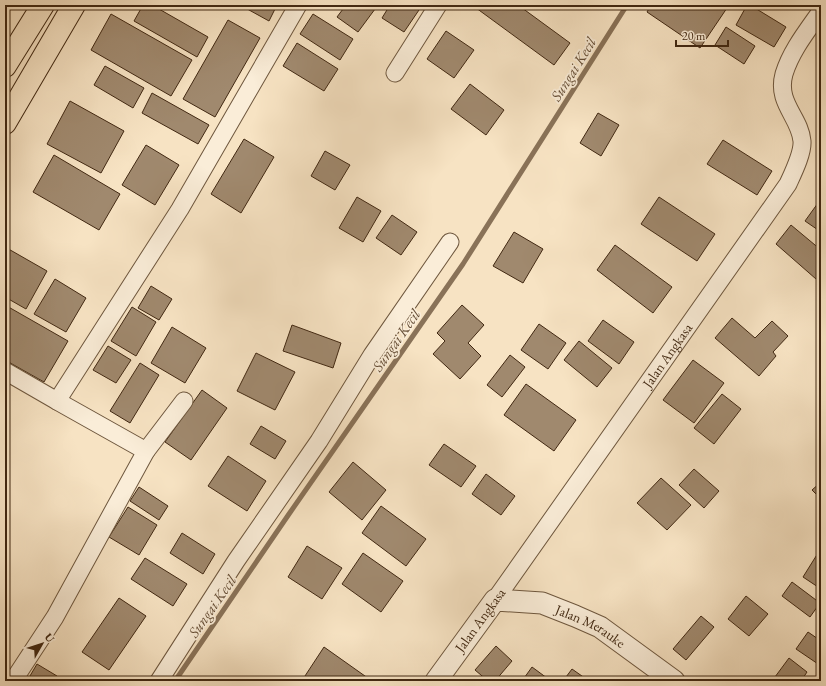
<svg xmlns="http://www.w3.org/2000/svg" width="826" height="686" font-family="'EB Garamond',serif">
	<rect width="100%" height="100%" fill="#f7e3c3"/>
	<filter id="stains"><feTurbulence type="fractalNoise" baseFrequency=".005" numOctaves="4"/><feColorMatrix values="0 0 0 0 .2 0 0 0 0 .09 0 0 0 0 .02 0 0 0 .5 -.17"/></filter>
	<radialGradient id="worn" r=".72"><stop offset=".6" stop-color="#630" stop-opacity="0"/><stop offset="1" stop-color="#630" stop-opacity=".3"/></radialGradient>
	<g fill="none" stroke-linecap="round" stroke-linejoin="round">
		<!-- stream -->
		<polyline stroke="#897258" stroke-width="5" points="175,681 289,514 463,264 627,5"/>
	</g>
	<!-- building -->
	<g fill="#a0896e" stroke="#412812">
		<polygon points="143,5 152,5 208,37 197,57 134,21"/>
		<polygon points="240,5 277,5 269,21"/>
		<polygon points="346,5 378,5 358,32 337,17"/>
		<polygon points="390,5 411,5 419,10 404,32 382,18"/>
		<polygon points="472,5 518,5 570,43 554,65"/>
		<polygon points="651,5 729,5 700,48 647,12"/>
		<polygon points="747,5 750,5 786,27 774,47 736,25"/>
		<polygon points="111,14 192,60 171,96 91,50"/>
		<polygon points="313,14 353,39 340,60 300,34"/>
		<polygon points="228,20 260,38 215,117 183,99"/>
		<polygon points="726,27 755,46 744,64 715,45"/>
		<polygon points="446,31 474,50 454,78 427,59"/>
		<polygon points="297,43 338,69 324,91 283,66"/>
		<polygon points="105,66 144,88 133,108 94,85"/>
		<polygon points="470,84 504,110 486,135 451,109"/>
		<polygon points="152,93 209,125 198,144 142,113"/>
		<polygon points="70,101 124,131 101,173 47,144"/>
		<polygon points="598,113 619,125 601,156 580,143"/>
		<polygon points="244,139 274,157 241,213 211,194"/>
		<polygon points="723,140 772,171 757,195 707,164"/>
		<polygon points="146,145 179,165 155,205 122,185"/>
		<polygon points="325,151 350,165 335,190 311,176"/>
		<polygon points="54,155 120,194 99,230 33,192"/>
		<polygon points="357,197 381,211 363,242 339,228"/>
		<polygon points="659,197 715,234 697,261 641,224"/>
		<polygon points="818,203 821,205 821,232 805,221"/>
		<polygon points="392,215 417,232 401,255 376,238"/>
		<polygon points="791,225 821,250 821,274 816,279 776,244"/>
		<polygon points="514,232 543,249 523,283 493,266"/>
		<polygon points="615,245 672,287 653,313 597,270"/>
		<polygon points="5,247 47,271 26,309 5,297"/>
		<polygon points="55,279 86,298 66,332 34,314"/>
		<polygon points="151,286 172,299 159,320 138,308"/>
		<polygon points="5,305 68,341 44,382 5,360"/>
		<polygon points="462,305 484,325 468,343 481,356 460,379 433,354 445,341 437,333"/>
		<polygon points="132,307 156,322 136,356 111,341"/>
		<polygon points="732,318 755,338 772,321 788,336 773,352 776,356 759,376 715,338"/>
		<polygon points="603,320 634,342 619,364 588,341"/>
		<polygon points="539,324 566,343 548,369 521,350"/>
		<polygon points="292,325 341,343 333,368 283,351"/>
		<polygon points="172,327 206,348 185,383 151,363"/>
		<polygon points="579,341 612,368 597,387 564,360"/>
		<polygon points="108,346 131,360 116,383 93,370"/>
		<polygon points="256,353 295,372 275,410 237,391"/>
		<polygon points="510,355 525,367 502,397 487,385"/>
		<polygon points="693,360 724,383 694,423 663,400"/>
		<polygon points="140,363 159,375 130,423 110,411"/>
		<polygon points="526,384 576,420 554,451 504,415"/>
		<polygon points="202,390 227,408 191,460 165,442"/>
		<polygon points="722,394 741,409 714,444 694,428"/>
		<polygon points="261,426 286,441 275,459 250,444"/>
		<polygon points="444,444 476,466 461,487 429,465"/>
		<polygon points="228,456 266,481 247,511 208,486"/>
		<polygon points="353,462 386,490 362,520 329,492"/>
		<polygon points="694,469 719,491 704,508 679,485"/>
		<polygon points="486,474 515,496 501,515 472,494"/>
		<polygon points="661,478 691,505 667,530 637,503"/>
		<polygon points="821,482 821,499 812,490"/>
		<polygon points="139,487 168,506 159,520 130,501"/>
		<polygon points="381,506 426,539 406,566 362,533"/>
		<polygon points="128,507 157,525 139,555 109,537"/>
		<polygon points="182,533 215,554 203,574 170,553"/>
		<polygon points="307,546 342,568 322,599 288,577"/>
		<polygon points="363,553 403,581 381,612 342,584"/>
		<polygon points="818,553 821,556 821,589 803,577"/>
		<polygon points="145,558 187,584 173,606 131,579"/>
		<polygon points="792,582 820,603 810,617 782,596"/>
		<polygon points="746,596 768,614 749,636 728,619"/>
		<polygon points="119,598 146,616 109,670 82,652"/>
		<polygon points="701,616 714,627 686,660 673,649"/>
		<polygon points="808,632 821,641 821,666 796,649"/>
		<polygon points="496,646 512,661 495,681 488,681 475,670"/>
		<polygon points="324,647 372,681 306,681 303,679"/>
		<polygon points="789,658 807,672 801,681 772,681"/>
		<polygon points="37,664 57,676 54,681 27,681"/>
		<polygon points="532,667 551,681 522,681"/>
		<polygon points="572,669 589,681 563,681"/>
	</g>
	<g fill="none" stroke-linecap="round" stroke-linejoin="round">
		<defs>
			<g id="minor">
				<polyline points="395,73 438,5"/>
				<polyline points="5,371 57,401 180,209 298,5"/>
				<polyline points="57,401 146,451"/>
				<path id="s1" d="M495,600L788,184C793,173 803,153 802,141C800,117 776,103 784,74C791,51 807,31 821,11"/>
				<polyline points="13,681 55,617 146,451 184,401"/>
				<polyline points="159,681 236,561 319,441 372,355 450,242"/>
			</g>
			<g id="tertiary">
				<path id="s2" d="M436,681L495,600L542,603L575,616L600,627L674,681"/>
			</g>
			<g id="trunk">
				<polyline points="5,66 43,5"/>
				<polyline points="5,123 74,5"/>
			</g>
		</defs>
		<!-- minor casing -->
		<use href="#minor" stroke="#6e573e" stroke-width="19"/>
		<!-- tertiary casing -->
		<use href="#tertiary" stroke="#6e573e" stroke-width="23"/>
		<!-- trunk casing -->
		<use href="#trunk" stroke="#412812" stroke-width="24"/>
		<!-- minor -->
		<use href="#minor" stroke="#faedd8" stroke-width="17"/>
		<!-- tertiary -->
		<use href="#tertiary" stroke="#faedd8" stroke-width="21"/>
		<!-- trunk -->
		<use href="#trunk" stroke="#f7e3c3" stroke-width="22"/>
	</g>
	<g text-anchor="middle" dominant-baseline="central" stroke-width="3.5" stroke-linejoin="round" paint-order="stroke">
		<!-- street labels -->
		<g font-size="14" fill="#412812" stroke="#faedd8">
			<text stroke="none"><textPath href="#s1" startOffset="299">Jalan Angkasa</textPath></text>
			<text transform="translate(480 620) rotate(-54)">Jalan Angkasa</text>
			<text stroke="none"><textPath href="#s2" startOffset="201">Jalan Merauke</textPath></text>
		</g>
		<!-- water labels -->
		<g font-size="15" font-style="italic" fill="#654d35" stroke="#faedd8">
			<text transform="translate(573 69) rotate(-58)">Sungai Kecil</text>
			<text transform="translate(396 340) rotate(-55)">Sungai Kecil</text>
			<text transform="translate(212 606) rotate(-55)">Sungai Kecil</text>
		</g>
	</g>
	<!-- margin -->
	<rect width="826" height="686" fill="none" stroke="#f7e3c3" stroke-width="20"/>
	<rect x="6" y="6" width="814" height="674" fill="none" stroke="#412812" stroke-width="2"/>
	<rect x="10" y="10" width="806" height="666" fill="none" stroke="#412812"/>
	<!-- north arrow -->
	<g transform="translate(42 644) rotate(51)" stroke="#faedd8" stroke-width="3" paint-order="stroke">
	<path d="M0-3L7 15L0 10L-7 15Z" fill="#412812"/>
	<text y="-6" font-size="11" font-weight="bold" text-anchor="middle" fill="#412812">U</text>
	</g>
	<!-- scale -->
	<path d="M676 40v6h52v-6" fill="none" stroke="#412812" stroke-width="2"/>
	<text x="682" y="40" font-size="12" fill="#412812" stroke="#faedd8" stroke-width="3" paint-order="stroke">20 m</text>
	<rect width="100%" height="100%" filter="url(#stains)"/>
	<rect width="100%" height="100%" fill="url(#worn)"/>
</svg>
